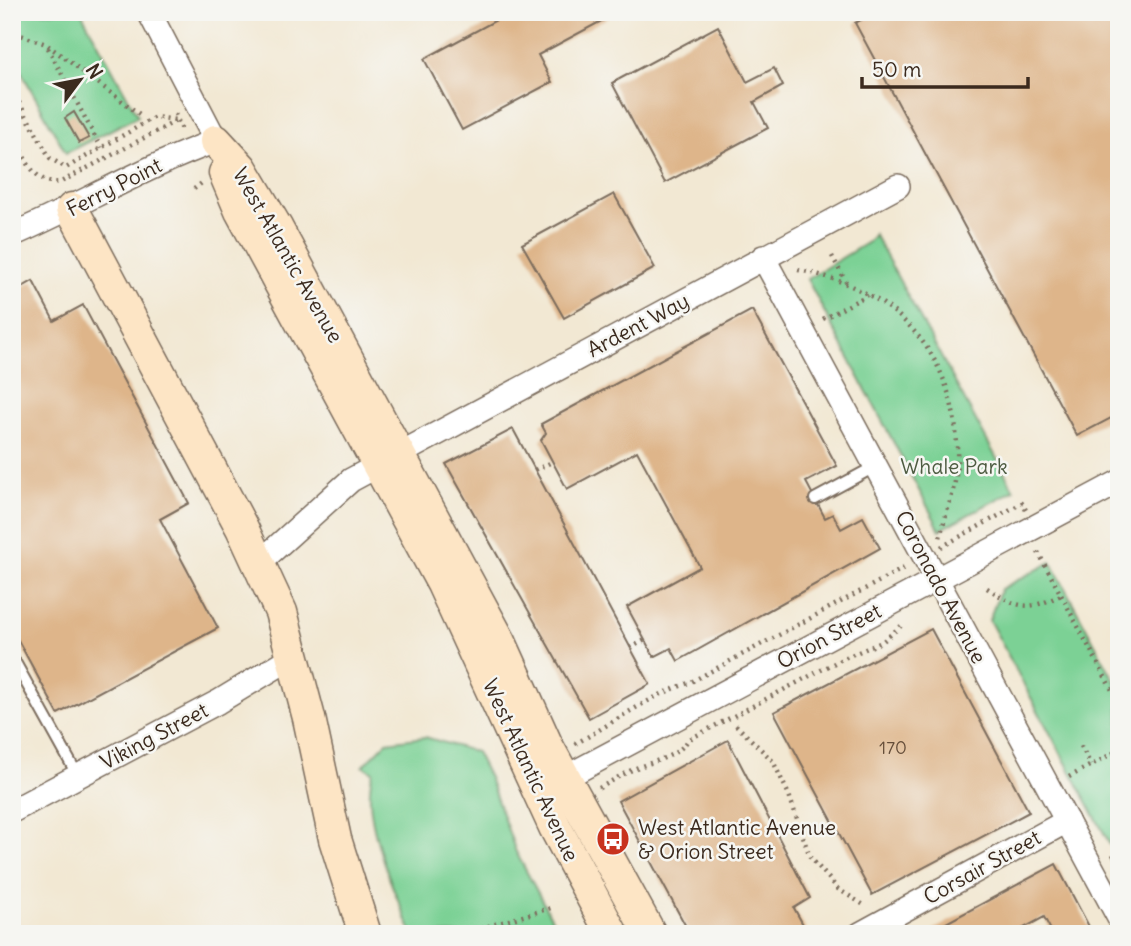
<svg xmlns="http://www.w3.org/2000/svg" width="1131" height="946" font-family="Delius,sans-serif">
	<rect width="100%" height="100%" fill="#f6f6f2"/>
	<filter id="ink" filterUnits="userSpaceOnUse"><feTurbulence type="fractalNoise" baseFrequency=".0143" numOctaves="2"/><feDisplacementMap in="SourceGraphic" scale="14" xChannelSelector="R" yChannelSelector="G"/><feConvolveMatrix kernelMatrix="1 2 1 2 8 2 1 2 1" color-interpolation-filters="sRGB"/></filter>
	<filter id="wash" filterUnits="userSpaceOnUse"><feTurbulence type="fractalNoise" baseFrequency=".00686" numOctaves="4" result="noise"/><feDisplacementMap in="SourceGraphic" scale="28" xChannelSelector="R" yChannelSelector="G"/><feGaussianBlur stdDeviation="1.57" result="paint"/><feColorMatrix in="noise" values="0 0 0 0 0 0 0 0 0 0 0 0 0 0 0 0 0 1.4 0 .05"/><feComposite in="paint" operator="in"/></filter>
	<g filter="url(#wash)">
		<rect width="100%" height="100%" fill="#f2e8d3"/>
		<!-- green -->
		<g fill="#7cd195" stroke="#5c7e5a" stroke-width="2">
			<polygon points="12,12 81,12 138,116 66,153 12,55"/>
			<polygon points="874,234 1014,490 940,530 807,279 868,242"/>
			<polygon points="1051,562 1119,689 1119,861 989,620 1001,589"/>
			<path d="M425,737L476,752L489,778L516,852L560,934H413C395,895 359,814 373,772L363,766L387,742Z"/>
		</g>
		<g id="blocks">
			<!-- building -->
			<g fill="#deb58a">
				<polygon points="511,12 607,12 609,17 538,55 552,82 462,130 424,59"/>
				<polygon points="876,12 1115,12 1119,19 1119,414 1077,436 855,23"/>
				<polygon points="718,26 747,82 774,68 783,86 754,102 768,128 665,183 612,83"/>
				<polygon points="74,112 89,138 79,143 65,118"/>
				<polygon points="614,194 655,268 564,318 522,244"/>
				<polygon points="33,281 54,321 83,305 189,503 160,519 218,628 58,714 12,629 12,293"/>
				<polygon points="752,310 837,466 806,482 825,518 833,514 841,529 863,517 880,548 678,661 671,648 654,657 627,607 700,567 637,451 567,489 541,440 546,433 541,424"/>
				<polygon points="513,429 650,684 589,718 446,464"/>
				<polygon points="931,629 1029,812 872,895 774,712"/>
				<polygon points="728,740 810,898 794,908 806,930 800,934 690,934 618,801"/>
				<polygon points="1056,864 1093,934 1053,934 1044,917 1013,934 935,934 933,930"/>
			</g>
		</g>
	</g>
	<g filter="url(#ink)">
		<use href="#blocks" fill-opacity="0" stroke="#7b6c5d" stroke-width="2"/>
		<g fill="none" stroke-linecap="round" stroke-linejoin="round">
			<defs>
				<g id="lane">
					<polyline points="815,499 876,466"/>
					<polyline points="12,657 78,776"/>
				</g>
				<g id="street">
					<path d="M12,235C81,205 146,166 216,141L149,12"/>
					<polyline points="763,257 1119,918"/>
					<polyline points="259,563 351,480 898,186"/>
					<polyline points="551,785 1119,482"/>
					<polyline points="12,811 218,702 294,656"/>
					<polyline points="860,934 1067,821"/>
				</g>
				<g id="secondary">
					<polyline points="216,141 241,168 277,229 500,642 547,746 650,934"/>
					<polyline points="225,173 241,211 443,584 555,827 612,934"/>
					<polyline points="72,209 242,528 281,612 309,718 335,839 365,934"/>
				</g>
			</defs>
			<!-- lane casing -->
			<use href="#lane" stroke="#7b6c5d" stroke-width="14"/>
			<!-- street casing -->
			<use href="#street" stroke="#7b6c5d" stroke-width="26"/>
			<!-- secondary casing -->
			<use href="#secondary" stroke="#7b6c5d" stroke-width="35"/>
			<!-- path -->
			<g stroke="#7b6c5d" stroke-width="4.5" stroke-dasharray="2 5" stroke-linecap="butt">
				<polyline points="123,12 128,22"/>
				<polyline points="12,27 15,33 46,44 142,116"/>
				<polyline points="48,48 101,148"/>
				<polyline points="12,90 50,158 66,168 155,117 176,120"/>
				<polyline points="175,114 183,132"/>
				<path d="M12,132C24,154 32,186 61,182L176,121"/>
				<polyline points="194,189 203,182"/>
				<polyline points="832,256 846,282"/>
				<path d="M798,270C900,289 961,359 957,465C956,489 945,514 940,538"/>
				<polyline points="823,319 869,294"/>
				<polyline points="535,470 552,462"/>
				<polyline points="941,547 1022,503 1026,510"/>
				<polyline points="1038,552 1119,703"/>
				<path d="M987,588C1019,608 1026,612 1061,595"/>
				<polyline points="630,648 645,640"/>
				<polyline points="736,725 773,761 789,795 810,857 838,889 864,905"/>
				<path d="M575,744C613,723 647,697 689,683L906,567"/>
				<polyline points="1081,746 1091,765"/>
				<polyline points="1069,777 1119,750"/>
				<path d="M599,788C611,782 622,774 634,769C652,761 677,758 688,740L844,658L882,642L901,626"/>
				<polyline points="1112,857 1119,853"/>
				<polyline points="461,934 554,907"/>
			</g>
			<!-- lane -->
			<use href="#lane" stroke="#fff" stroke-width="10"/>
			<!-- street -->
			<use href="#street" stroke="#fff" stroke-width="23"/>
			<!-- secondary -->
			<use href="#secondary" stroke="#fde5c5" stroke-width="32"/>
		</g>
	</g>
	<!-- icons -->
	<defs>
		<symbol id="bus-disc" viewBox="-11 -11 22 22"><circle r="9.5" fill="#c8321e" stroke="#f6f6f2"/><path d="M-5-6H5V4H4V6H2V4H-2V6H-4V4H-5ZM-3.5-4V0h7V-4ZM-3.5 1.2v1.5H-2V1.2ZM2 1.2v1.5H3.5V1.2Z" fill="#fff"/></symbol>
	</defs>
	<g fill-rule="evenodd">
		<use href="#bus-disc" x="594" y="820" width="38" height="38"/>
	</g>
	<g text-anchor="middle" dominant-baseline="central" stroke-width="5" stroke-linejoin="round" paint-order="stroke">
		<!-- number labels -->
		<g font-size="18" fill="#644d39">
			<text x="893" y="747">170</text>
		</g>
		<!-- street labels -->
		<g font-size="21" fill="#3b2a1e" stroke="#f6f6f2">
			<text transform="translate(114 187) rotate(-27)">Ferry Point</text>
			<text transform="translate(288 255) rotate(60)">West Atlantic Avenue</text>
			<text transform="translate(638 325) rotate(-28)">Ardent Way</text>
			<text transform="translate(941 587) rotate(62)">Coronado Avenue</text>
			<text transform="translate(829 636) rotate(-28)">Orion Street</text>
			<text transform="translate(154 736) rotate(-28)">Viking Street</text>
			<text transform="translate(531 770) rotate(65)">West Atlantic Avenue</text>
			<text transform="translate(982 867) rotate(-29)">Corsair Street</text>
		</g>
		<!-- park labels -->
		<g font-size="21" fill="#4e5c42" stroke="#f6f6f2">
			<text x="954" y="466">Whale Park</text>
		</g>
		<!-- poi labels -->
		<g font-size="21" fill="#3b2a1e" stroke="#f6f6f2" text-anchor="start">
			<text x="638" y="827">West Atlantic Avenue<tspan x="638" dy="24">&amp; Orion Street</tspan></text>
		</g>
	</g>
	<!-- margin -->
	<rect width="1131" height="946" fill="none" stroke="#f6f6f2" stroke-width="42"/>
	<!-- north arrow -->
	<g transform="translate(80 80) rotate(58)" stroke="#f6f6f2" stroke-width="5" paint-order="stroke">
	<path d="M0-5L12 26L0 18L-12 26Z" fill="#3b2a1e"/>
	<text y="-10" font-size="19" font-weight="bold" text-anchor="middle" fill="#3b2a1e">N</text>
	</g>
	<!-- scale -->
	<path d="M862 77v10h166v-10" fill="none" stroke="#3b2a1e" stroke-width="3.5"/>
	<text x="872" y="77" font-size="21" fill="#3b2a1e" stroke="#f6f6f2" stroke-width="5" paint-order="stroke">50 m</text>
</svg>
